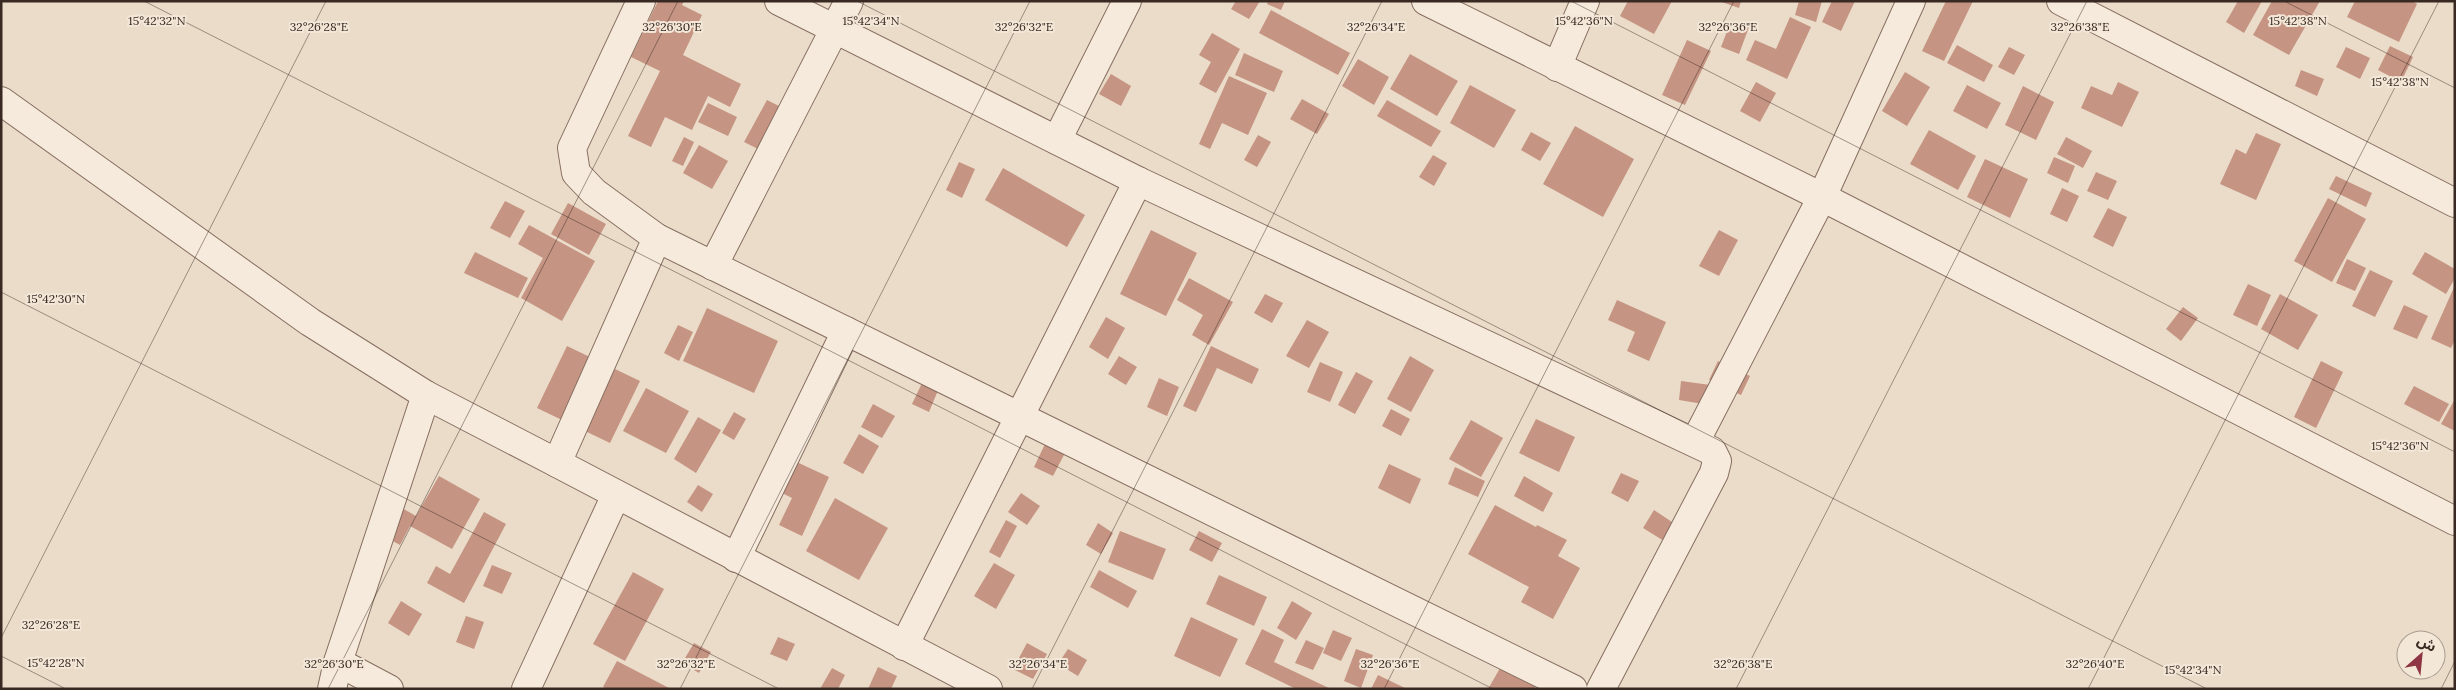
<svg xmlns="http://www.w3.org/2000/svg" width="2456" height="690" font-family="Lora,'Noto Sans Arabic',serif">
	<rect width="100%" height="100%" fill="#ebdcc9"/>
	<!-- building -->
	<g fill="#c59483">
		<polygon points="658,1 684,1 682,5 702,15 683,55 741,84 730,107 708,96 692,130 665,117 651,147 628,136 660,71 631,57"/>
		<polygon points="1236,1 1260,1 1249,19 1231,9"/>
		<polygon points="1268,1 1285,1 1281,10 1267,4"/>
		<polygon points="1628,1 1672,1 1654,34 1620,16"/>
		<polygon points="1719,1 1741,1 1739,8"/>
		<polygon points="1799,1 1822,1 1816,22 1795,15"/>
		<polygon points="1832,1 1855,1 1841,31 1822,22"/>
		<polygon points="1946,1 1973,1 1944,61 1922,51"/>
		<polygon points="2238,1 2262,1 2244,33 2226,22"/>
		<polygon points="2272,1 2320,1 2289,55 2253,35"/>
		<polygon points="2355,1 2412,1 2417,4 2399,42 2347,17"/>
		<polygon points="1271,10 1350,53 1338,75 1259,33"/>
		<polygon points="1790,17 1811,27 1787,79 1746,60 1755,40 1776,49"/>
		<polygon points="1731,21 1749,27 1739,54 1721,47"/>
		<polygon points="1212,33 1240,49 1216,93 1199,84 1211,62 1199,55"/>
		<polygon points="1687,40 1711,51 1685,105 1662,95"/>
		<polygon points="1957,45 1993,65 1984,82 1947,63"/>
		<polygon points="2390,46 2413,57 2401,82 2378,70"/>
		<polygon points="2009,47 2025,55 2014,75 1998,67"/>
		<polygon points="2346,47 2370,58 2360,79 2336,67"/>
		<polygon points="1244,53 1283,71 1274,92 1235,75"/>
		<polygon points="1410,54 1458,81 1437,116 1390,89"/>
		<polygon points="1358,59 1389,77 1374,105 1342,86"/>
		<polygon points="2301,70 2324,79 2317,96 2295,86"/>
		<polygon points="1905,72 1930,87 1907,126 1882,111"/>
		<polygon points="1111,74 1131,86 1121,106 1099,94"/>
		<polygon points="1229,76 1267,93 1248,135 1222,123 1210,149 1199,144"/>
		<polygon points="1756,82 1776,93 1760,122 1740,111"/>
		<polygon points="2118,82 2139,92 2122,127 2081,108 2091,86 2112,95"/>
		<polygon points="1470,85 1516,110 1494,148 1450,123"/>
		<polygon points="1967,85 2001,103 1987,129 1953,111"/>
		<polygon points="2023,86 2054,102 2036,140 2005,125"/>
		<polygon points="1302,99 1329,114 1317,134 1290,119"/>
		<polygon points="767,100 787,110 764,152 744,142"/>
		<polygon points="1387,100 1441,131 1431,147 1377,116"/>
		<polygon points="708,103 737,117 728,136 698,122"/>
		<polygon points="1575,126 1634,159 1603,217 1543,184"/>
		<polygon points="1929,130 1976,156 1958,190 1910,164"/>
		<polygon points="1531,132 1551,143 1540,161 1521,150"/>
		<polygon points="2256,133 2281,144 2256,200 2220,184 2236,149 2246,154"/>
		<polygon points="1258,135 1271,142 1257,167 1244,160"/>
		<polygon points="684,137 694,142 683,166 672,161"/>
		<polygon points="2066,137 2092,151 2083,168 2057,154"/>
		<polygon points="699,145 728,161 712,189 683,173"/>
		<polygon points="1433,155 1447,163 1434,186 1419,177"/>
		<polygon points="2054,157 2075,166 2068,183 2047,173"/>
		<polygon points="1985,159 2028,179 2010,218 1967,197"/>
		<polygon points="959,162 975,169 962,198 946,190"/>
		<polygon points="1003,168 1085,215 1067,247 985,200"/>
		<polygon points="2096,172 2117,181 2108,200 2087,191"/>
		<polygon points="2336,176 2372,193 2366,207 2329,189"/>
		<polygon points="2062,188 2079,196 2067,222 2050,214"/>
		<polygon points="2328,198 2366,219 2332,282 2294,261"/>
		<polygon points="505,201 525,211 510,238 490,228"/>
		<polygon points="568,203 606,224 589,255 551,234"/>
		<polygon points="2108,208 2127,217 2113,247 2093,237"/>
		<polygon points="529,225 595,261 562,321 521,298 543,258 518,244"/>
		<polygon points="1151,230 1197,253 1166,316 1120,294"/>
		<polygon points="1719,230 1738,240 1719,276 1699,266"/>
		<polygon points="475,252 528,278 518,298 464,273"/>
		<polygon points="2425,252 2455,269 2455,278 2446,294 2412,274"/>
		<polygon points="2347,259 2366,268 2355,291 2336,283"/>
		<polygon points="2370,270 2393,281 2375,317 2352,306"/>
		<polygon points="1189,278 1233,302 1209,345 1192,335 1203,315 1177,300"/>
		<polygon points="2248,284 2271,295 2257,326 2233,315"/>
		<polygon points="2455,285 2455,340 2451,348 2431,339"/>
		<polygon points="1265,294 1283,303 1272,323 1254,313"/>
		<polygon points="2280,294 2318,315 2298,350 2261,329"/>
		<polygon points="1617,300 1666,322 1649,361 1627,351 1635,332 1608,320"/>
		<polygon points="2404,305 2428,316 2417,339 2393,329"/>
		<polygon points="2183,307 2198,318 2181,341 2166,329"/>
		<polygon points="707,308 778,341 754,393 683,361"/>
		<polygon points="1106,317 1125,328 1108,359 1089,347"/>
		<polygon points="1307,320 1329,332 1309,368 1286,356"/>
		<polygon points="678,325 693,332 679,361 664,353"/>
		<polygon points="567,346 640,381 610,443 537,408"/>
		<polygon points="1211,346 1259,369 1252,384 1217,368 1196,412 1183,406"/>
		<polygon points="1119,356 1137,367 1126,385 1108,374"/>
		<polygon points="1410,356 1434,370 1411,412 1387,399"/>
		<polygon points="1718,361 1750,376 1741,395 1709,380"/>
		<polygon points="2321,361 2343,372 2316,428 2294,417"/>
		<polygon points="1320,362 1343,372 1330,402 1307,392"/>
		<polygon points="1356,372 1373,381 1355,414 1338,405"/>
		<polygon points="1159,378 1179,387 1167,416 1147,407"/>
		<polygon points="923,381 939,388 929,412 912,404"/>
		<polygon points="1681,381 1718,386 1715,406 1679,400"/>
		<polygon points="2414,386 2449,404 2439,422 2404,404"/>
		<polygon points="646,388 689,411 666,453 623,431"/>
		<polygon points="2455,399 2455,431 2441,424"/>
		<polygon points="873,404 895,416 882,438 861,427"/>
		<polygon points="1391,409 1410,419 1401,436 1382,426"/>
		<polygon points="734,412 746,419 734,440 722,433"/>
		<polygon points="698,417 721,430 696,473 674,459"/>
		<polygon points="1536,419 1575,437 1559,472 1519,453"/>
		<polygon points="1471,420 1503,438 1481,477 1449,459"/>
		<polygon points="859,434 879,446 863,474 843,463"/>
		<polygon points="1045,444 1065,453 1053,476 1034,467"/>
		<polygon points="788,458 829,477 802,536 779,525 792,498 774,489"/>
		<polygon points="1389,464 1421,479 1410,504 1378,488"/>
		<polygon points="1455,467 1485,481 1478,497 1448,484"/>
		<polygon points="1621,473 1639,481 1628,502 1611,493"/>
		<polygon points="439,476 480,499 452,549 410,526 400,545 378,533 395,504 416,516"/>
		<polygon points="1524,476 1553,493 1543,512 1514,496"/>
		<polygon points="698,485 713,494 702,512 687,502"/>
		<polygon points="1021,493 1040,506 1027,525 1008,512"/>
		<polygon points="835,498 888,528 859,580 806,551"/>
		<polygon points="1495,505 1536,527 1537,525 1567,540 1558,556 1580,568 1553,619 1521,602 1529,587 1468,554"/>
		<polygon points="1654,510 1675,524 1664,541 1643,528"/>
		<polygon points="484,512 506,524 464,603 427,583 436,566 450,574"/>
		<polygon points="1006,520 1017,526 1000,558 989,552"/>
		<polygon points="1098,523 1113,533 1101,554 1086,545"/>
		<polygon points="1120,531 1166,549 1153,580 1108,562"/>
		<polygon points="1199,531 1222,543 1212,562 1189,550"/>
		<polygon points="994,563 1015,575 996,609 974,596"/>
		<polygon points="492,565 512,573 502,594 483,586"/>
		<polygon points="1099,570 1137,591 1128,608 1090,587"/>
		<polygon points="633,572 664,589 625,661 593,644"/>
		<polygon points="1219,575 1267,597 1254,626 1206,604"/>
		<polygon points="401,601 422,614 409,636 388,623"/>
		<polygon points="1292,601 1312,613 1296,640 1277,628"/>
		<polygon points="466,616 484,622 474,649 456,642"/>
		<polygon points="1191,617 1238,639 1220,677 1174,656"/>
		<polygon points="1262,629 1284,640 1274,662 1331,689 1296,689 1245,664"/>
		<polygon points="1333,630 1352,638 1341,661 1323,653"/>
		<polygon points="778,637 795,644 787,661 770,654"/>
		<polygon points="1306,640 1324,648 1313,670 1295,663"/>
		<polygon points="694,643 711,652 699,673 682,663"/>
		<polygon points="1027,643 1047,654 1033,679 1013,669"/>
		<polygon points="1068,649 1087,660 1078,676 1058,664"/>
		<polygon points="1356,649 1373,655 1361,688 1344,681"/>
		<polygon points="617,661 671,689 607,689 603,687"/>
		<polygon points="1503,663 1537,684 1534,689 1488,689"/>
		<polygon points="878,667 897,676 891,689 868,689"/>
		<polygon points="832,668 845,675 838,689 820,689"/>
		<polygon points="1378,675 1407,689 1371,689"/>
	</g>
	<g fill="none" stroke-linecap="round" stroke-linejoin="round">
		<defs>
			<g id="street">
				<polyline points="641,1 572,148 576,173 594,192 657,238 557,463 988,689"/>
				<polyline points="779,1 1138,181 1712,451 1717,461 1714,473 1601,689"/>
				<polyline points="1426,1 1822,197 2455,521"/>
				<polyline points="2061,1 2455,203"/>
				<polyline points="1557,67 1585,1"/>
				<polyline points="1,101 310,322 426,395 557,463"/>
				<polyline points="1057,140 1127,1"/>
				<polyline points="657,238 1573,689"/>
				<polyline points="713,266 849,1"/>
				<polyline points="1695,442 1822,197 1911,1"/>
				<polyline points="736,558 846,331"/>
				<polyline points="904,646 1138,181"/>
				<polyline points="338,662 389,689"/>
				<polyline points="332,689 338,662 426,395"/>
				<polyline points="526,689 616,495"/>
			</g>
		</defs>
		<!-- street casing -->
		<use href="#street" stroke="#866e60" stroke-width="30"/>
		<!-- street -->
		<use href="#street" stroke="#f6eadc" stroke-width="28"/>
	</g>
	<!-- ticks -->
	<path fill="none" stroke="#382922" stroke-width="1" stroke-opacity="0.45" d="M144,1L1493,689M857,1L2207,689M1571,1L2455,452M2284,1L2455,88M1,292L779,689M1,638L326,1M1,656L66,689M328,689L678,1M680,689L1030,1M1032,689L1382,1M1384,689L1734,1M1736,689L2087,1M2088,689L2439,1M2441,689L2455,661"/>
	<g font-size="12" text-anchor="middle" fill="#382922" stroke="#f3e7d8" stroke-width="4" stroke-linejoin="round" paint-order="stroke">
		<text x="157" y="25">15°42'32"N</text>
		<text x="871" y="25">15°42'34"N</text>
		<text x="1584" y="25">15°42'36"N</text>
		<text x="2298" y="25">15°42'38"N</text>
		<text x="319" y="31">32°26'28"E</text>
		<text x="672" y="31">32°26'30"E</text>
		<text x="1024" y="31">32°26'32"E</text>
		<text x="1376" y="31">32°26'34"E</text>
		<text x="1728" y="31">32°26'36"E</text>
		<text x="2080" y="31">32°26'38"E</text>
		<text x="2400" y="86">15°42'38"N</text>
		<text x="56" y="303">15°42'30"N</text>
		<text x="2400" y="450">15°42'36"N</text>
		<text x="51" y="629">32°26'28"E</text>
		<text x="56" y="667">15°42'28"N</text>
		<text x="334" y="668">32°26'30"E</text>
		<text x="686" y="668">32°26'32"E</text>
		<text x="1038" y="668">32°26'34"E</text>
		<text x="1390" y="668">32°26'36"E</text>
		<text x="1743" y="668">32°26'38"E</text>
		<text x="2095" y="668">32°26'40"E</text>
		<text x="2193" y="674">15°42'34"N</text>
	</g>
	<!-- border -->
	<rect width="2456" height="690" fill="none" stroke="#382922" stroke-width="5"/>
	<!-- north arrow -->
	<g transform="translate(2421 655) rotate(27)"><circle r="24" fill="#f3e7d8" stroke="#a89b8f"/>
	<path d="M0-4L9 19L0 12L-9 19Z" fill="#8f3544"/>
	<text y="-8" font-size="14" font-weight="bold" text-anchor="middle" fill="#382922">ش</text>
	</g>
</svg>
